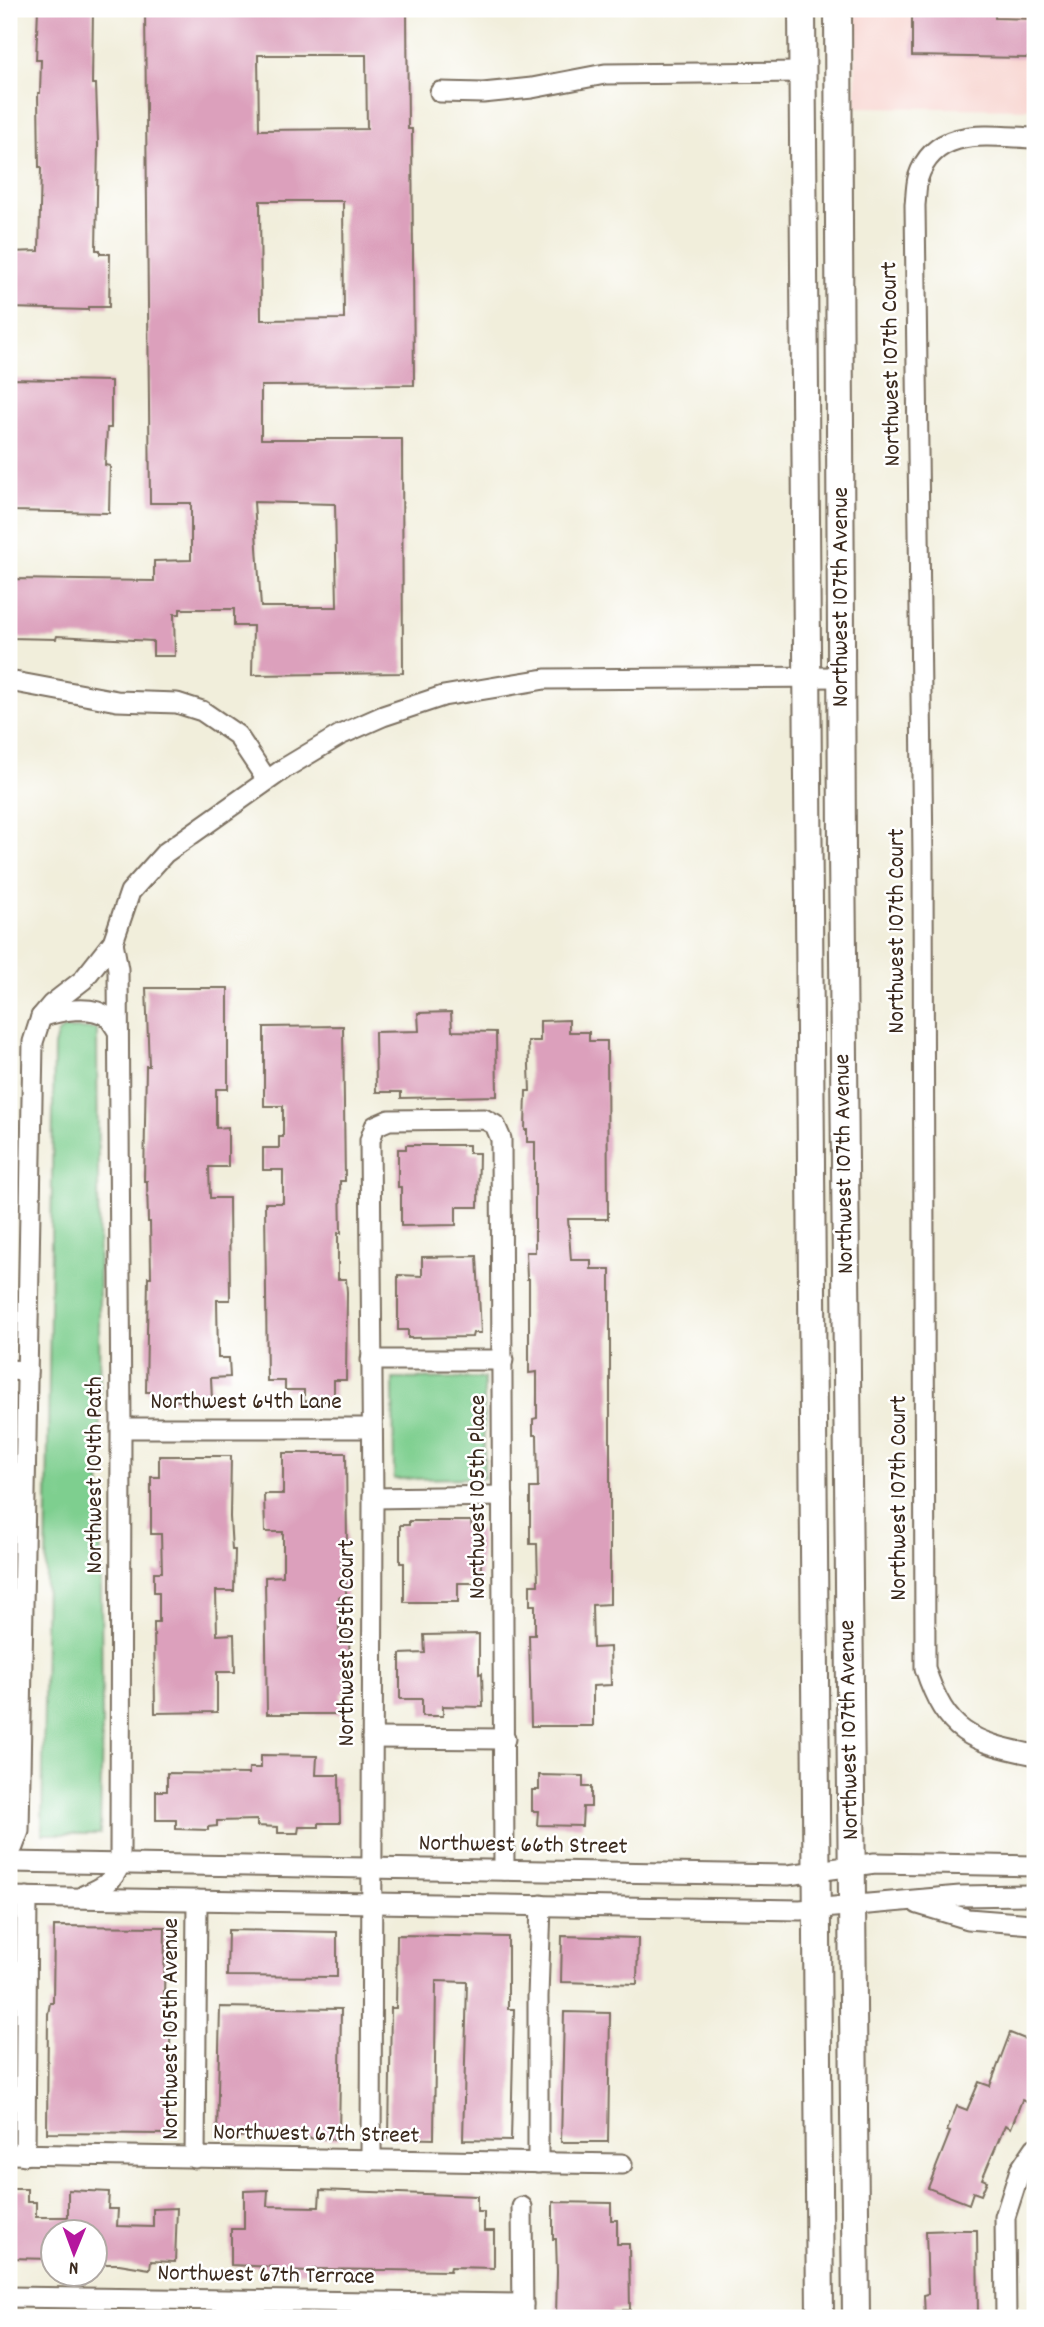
<svg xmlns="http://www.w3.org/2000/svg" width="1044" height="2327" font-family="Dekko,sans-serif">
	<rect width="100%" height="100%" fill="#fff"/>
	<filter id="ink" filterUnits="userSpaceOnUse"><feTurbulence type="fractalNoise" baseFrequency=".0143" numOctaves="2"/><feDisplacementMap in="SourceGraphic" scale="14" xChannelSelector="R" yChannelSelector="G"/><feConvolveMatrix kernelMatrix="1 2 1 2 8 2 1 2 1" color-interpolation-filters="sRGB"/></filter>
	<filter id="wash" filterUnits="userSpaceOnUse"><feTurbulence type="fractalNoise" baseFrequency=".00686" numOctaves="4" result="noise"/><feDisplacementMap in="SourceGraphic" scale="28" xChannelSelector="R" yChannelSelector="G"/><feGaussianBlur stdDeviation="1.57" result="paint"/><feColorMatrix in="noise" values="0 0 0 0 0 0 0 0 0 0 0 0 0 0 0 0 0 1.4 0 .05"/><feComposite in="paint" operator="in"/></filter>
	<g filter="url(#wash)">
		<rect width="100%" height="100%" fill="#f1eedb"/>
		<!-- built -->
		<polygon fill="#f7d0cb" points="855,9 1035,9 1035,109 856,107"/>
		<!-- green -->
		<g fill="#7ecf8f" stroke="#5c7c56" stroke-width="2">
			<polygon points="63,1029 97,1029 102,1722 100,1834 42,1834 54,1046 58,1033"/>
			<polygon points="484,1378 484,1478 394,1479 393,1379"/>
		</g>
		<g id="blocks">
			<!-- building -->
			<g fill="#dca0bc" fill-rule="evenodd">
				<polygon points="38,9 93,9 92,84 96,84 98,144 96,250 100,250 100,254 110,254 109,307 88,307 88,310 9,308 9,252 39,251 41,167 39,167 38,93 40,93 41,60 36,60"/>
				<path d="M145,9H407L408,129H412L414,385L261,386V439H402L403,673L252,675L253,626H234V609H180V614H174L175,656H153V641L57,636L56,639L9,638V579L154,581V561L191,560V503H150ZM258,55H366L367,129L259,130ZM260,201H343L344,319L261,320ZM254,502L335,504L337,607H261Z"/>
				<polygon points="912,9 995,9 995,18 1035,19 1035,51 1027,58 912,56"/>
				<polygon points="9,379 111,381 111,428 107,428 105,465 110,466 109,513 11,511 11,507 9,507"/>
				<polygon points="146,988 228,988 228,1089 216,1089 216,1128 228,1127 228,1167 209,1167 210,1198 229,1198 230,1300 217,1300 218,1358 229,1358 230,1377 211,1378 212,1400 153,1401 153,1392 146,1392 148,1277 151,1277 150,1222 148,1222 147,1181 144,1181 146,1066 149,1066"/>
				<polygon points="451,1012 452,1031 496,1032 497,1096 401,1098 401,1092 376,1092 375,1032 419,1031 418,1013"/>
				<polygon points="569,1020 569,1032 589,1032 589,1041 607,1041 608,1219 568,1219 571,1260 591,1260 591,1269 610,1269 610,1604 592,1605 593,1648 610,1647 611,1685 593,1686 593,1726 531,1726 529,1635 535,1635 535,1605 530,1605 530,1585 538,1585 537,1544 530,1544 530,1488 538,1488 537,1435 533,1435 533,1419 537,1418 537,1372 529,1373 529,1279 527,1279 526,1252 535,1252 535,1142 527,1142 527,1130 525,1130 526,1091 530,1091 528,1041 540,1041 540,1021"/>
				<polygon points="343,1026 345,1181 340,1181 341,1233 338,1233 338,1279 346,1279 347,1292 346,1380 334,1380 334,1401 304,1401 304,1390 285,1390 285,1381 267,1381 265,1203 283,1203 283,1170 263,1170 263,1148 279,1148 279,1137 283,1137 283,1106 264,1106 264,1027"/>
				<polygon points="406,1145 469,1145 469,1153 479,1153 478,1207 456,1207 456,1225 401,1226 401,1187 398,1187 398,1149 406,1149"/>
				<polygon points="477,1256 481,1333 473,1333 472,1337 408,1338 408,1330 398,1330 398,1275 422,1276 422,1257"/>
				<polygon points="283,1453 346,1453 347,1546 341,1546 342,1576 346,1576 346,1597 339,1597 339,1636 349,1635 350,1681 349,1693 341,1693 341,1714 267,1714 265,1577 283,1576 283,1532 265,1532 264,1494 283,1494"/>
				<polygon points="159,1456 231,1456 230,1517 232,1550 235,1550 234,1591 216,1591 217,1635 234,1634 235,1672 217,1672 217,1712 155,1713 154,1622 159,1622 159,1592 154,1592 154,1572 162,1572 161,1534 151,1534 151,1477 159,1477"/>
				<polygon points="409,1521 471,1521 472,1529 481,1529 481,1583 458,1583 458,1602 404,1602 404,1563 400,1563 400,1525 409,1525"/>
				<polygon points="479,1634 479,1674 482,1673 483,1707 443,1706 443,1716 422,1716 422,1699 400,1699 400,1654 425,1653 424,1635"/>
				<polygon points="261,1755 317,1756 316,1775 339,1775 340,1823 319,1823 319,1827 299,1827 298,1833 278,1833 278,1827 257,1826 257,1820 217,1821 217,1826 208,1827 208,1830 176,1829 176,1820 156,1820 156,1791 167,1791 167,1773 249,1774 249,1768 261,1768"/>
				<polygon points="539,1775 583,1776 583,1787 591,1787 591,1807 583,1807 582,1826 537,1825 538,1811 532,1811 532,1790 539,1790"/>
				<polygon points="54,1926 165,1927 164,2003 171,2003 168,2134 47,2133 48,2014 50,2003 53,2003"/>
				<polygon points="228,1930 337,1932 337,1977 227,1976"/>
				<polygon points="397,1935 508,1937 508,2009 514,2009 511,2141 463,2140 467,1982 436,1981 434,2139 389,2138 391,2008 396,2008"/>
				<polygon points="562,1936 638,1938 637,1984 561,1982"/>
				<polygon points="220,2007 341,2009 339,2139 217,2136"/>
				<polygon points="564,2012 610,2013 608,2142 561,2142"/>
				<polygon points="1010,2033 1035,2043 1035,2106 1022,2100 1011,2128 1005,2125 982,2179 987,2181 981,2195 973,2192 969,2204 928,2188 950,2132 947,2131 957,2106 967,2110 979,2082 990,2086"/>
				<polygon points="9,2189 27,2189 27,2202 36,2202 36,2217 68,2217 68,2190 109,2192 108,2209 118,2209 117,2226 153,2227 153,2209 177,2208 175,2262 151,2261 150,2269 119,2264 94,2264 94,2232 52,2232 52,2259 9,2258"/>
				<polygon points="268,2190 267,2206 319,2207 320,2190 477,2196 477,2212 484,2212 484,2231 494,2231 494,2268 451,2267 450,2271 313,2269 313,2272 277,2271 277,2267 231,2265 231,2229 244,2229 244,2191"/>
				<polygon points="553,2202 611,2203 611,2220 617,2220 617,2244 629,2244 630,2310 612,2310 611,2318 556,2318 557,2272 556,2239 553,2239"/>
				<polygon points="956,2230 977,2230 978,2318 925,2318 924,2295 928,2294 926,2231"/>
			</g>
		</g>
	</g>
	<g filter="url(#ink)">
		<use href="#blocks" fill-opacity="0" stroke="#7b6f60" stroke-width="2"/>
		<g fill="none" stroke-linecap="round" stroke-linejoin="round">
			<defs>
				<g id="street">
					<polyline points="440,92 483,93 532,88 605,74 803,72"/>
					<path d="M1035,138C992,137 935,124 918,178C916,186 916,197 915,205L923,857L925,1668C946,1733 971,1742 1035,1755"/>
					<polyline points="9,681 117,701 177,703 202,711 237,735 267,780"/>
					<path d="M41,1017C59,1011 91,1004 108,1017C112,1021 115,1027 118,1031"/>
					<polyline points="371,1360 503,1360"/>
					<polyline points="9,1370 27,1371"/>
					<polyline points="121,1428 372,1428"/>
					<polyline points="373,1498 503,1496"/>
					<polyline points="372,1738 505,1739"/>
					<polyline points="9,1851 13,1847 19,1831 33,1042 41,1017 52,1004 83,980 113,942 130,892 165,853 285,768 340,735 383,716 443,696 545,679 842,677"/>
					<polyline points="9,1862 788,1875 875,1863 1035,1866"/>
					<path d="M85,1895C102,1888 113,1882 120,1864L121,1428L118,969L113,942"/>
					<polyline points="9,1897 800,1910 960,1896 1035,1895"/>
					<polyline points="918,1904 968,1919 1032,1924"/>
					<polyline points="9,2154 622,2164"/>
					<polyline points="25,2155 27,1897"/>
					<polyline points="195,2158 197,1900"/>
					<polyline points="371,2160 373,1498 370,1140 375,1126 389,1120 484,1119 495,1125 501,1139 504,1870"/>
					<polyline points="538,2163 538,1997 541,1905"/>
					<polyline points="522,2207 523,2318"/>
					<polyline points="9,2297 523,2304"/>
					<polyline points="1006,2318 1005,2217 1020,2170 1035,2148"/>
				</g>
				<g id="secondary">
					<polyline points="802,9 820,2318"/>
					<polyline points="838,9 842,849 856,2318"/>
				</g>
			</defs>
			<!-- street casing -->
			<use href="#street" stroke="#7b6f60" stroke-width="23"/>
			<!-- secondary casing -->
			<use href="#secondary" stroke="#7b6f60" stroke-width="30"/>
			<!-- street -->
			<use href="#street" stroke="#fff" stroke-width="19"/>
			<!-- secondary -->
			<use href="#secondary" stroke="#fff" stroke-width="26"/>
		</g>
	</g>
	<g text-anchor="middle" dominant-baseline="central" stroke-width="5" stroke-linejoin="round" paint-order="stroke">
		<!-- street labels -->
		<g font-size="24" fill="#3b2a1e" stroke="#fff">
			<text transform="translate(892 364) rotate(-91)">Northwest 107th Court</text>
			<text transform="translate(842 597) rotate(-90)">Northwest 107th Avenue</text>
			<text transform="translate(898 931) rotate(-90)">Northwest 107th Court</text>
			<text transform="translate(845 1164) rotate(-91)">Northwest 107th Avenue</text>
			<text x="246" y="1403">Northwest 64th Lane</text>
			<text transform="translate(96 1475) rotate(-90)">Northwest 104th Path</text>
			<text transform="translate(479 1497) rotate(-90)">Northwest 105th Place</text>
			<text transform="translate(900 1498) rotate(-90)">Northwest 107th Court</text>
			<text transform="translate(348 1643) rotate(-90)">Northwest 105th Court</text>
			<text transform="translate(850 1730) rotate(-91)">Northwest 107th Avenue</text>
			<text transform="translate(523 1846) rotate(1)">Northwest 66th Street</text>
			<text transform="translate(172 2029) rotate(-90)">Northwest 105th Avenue</text>
			<text transform="translate(316 2135) rotate(1)">Northwest 67th Street</text>
			<text transform="translate(266 2276) rotate(1)">Northwest 67th Terrace</text>
		</g>
	</g>
	<!-- margin -->
	<rect width="1044" height="2327" fill="none" stroke="#fff" stroke-width="35"/>
	<!-- north arrow -->
	<g transform="translate(74 2253) rotate(181)"><circle r="33" fill="#ffffff" stroke="#b1aaa5" stroke-width="2"/>
	<path d="M0-5L12 26L0 18L-12 26Z" fill="#b5179e"/>
	<text y="-10" font-size="19" font-weight="bold" text-anchor="middle" fill="#3b2a1e">N</text>
	</g>
</svg>
